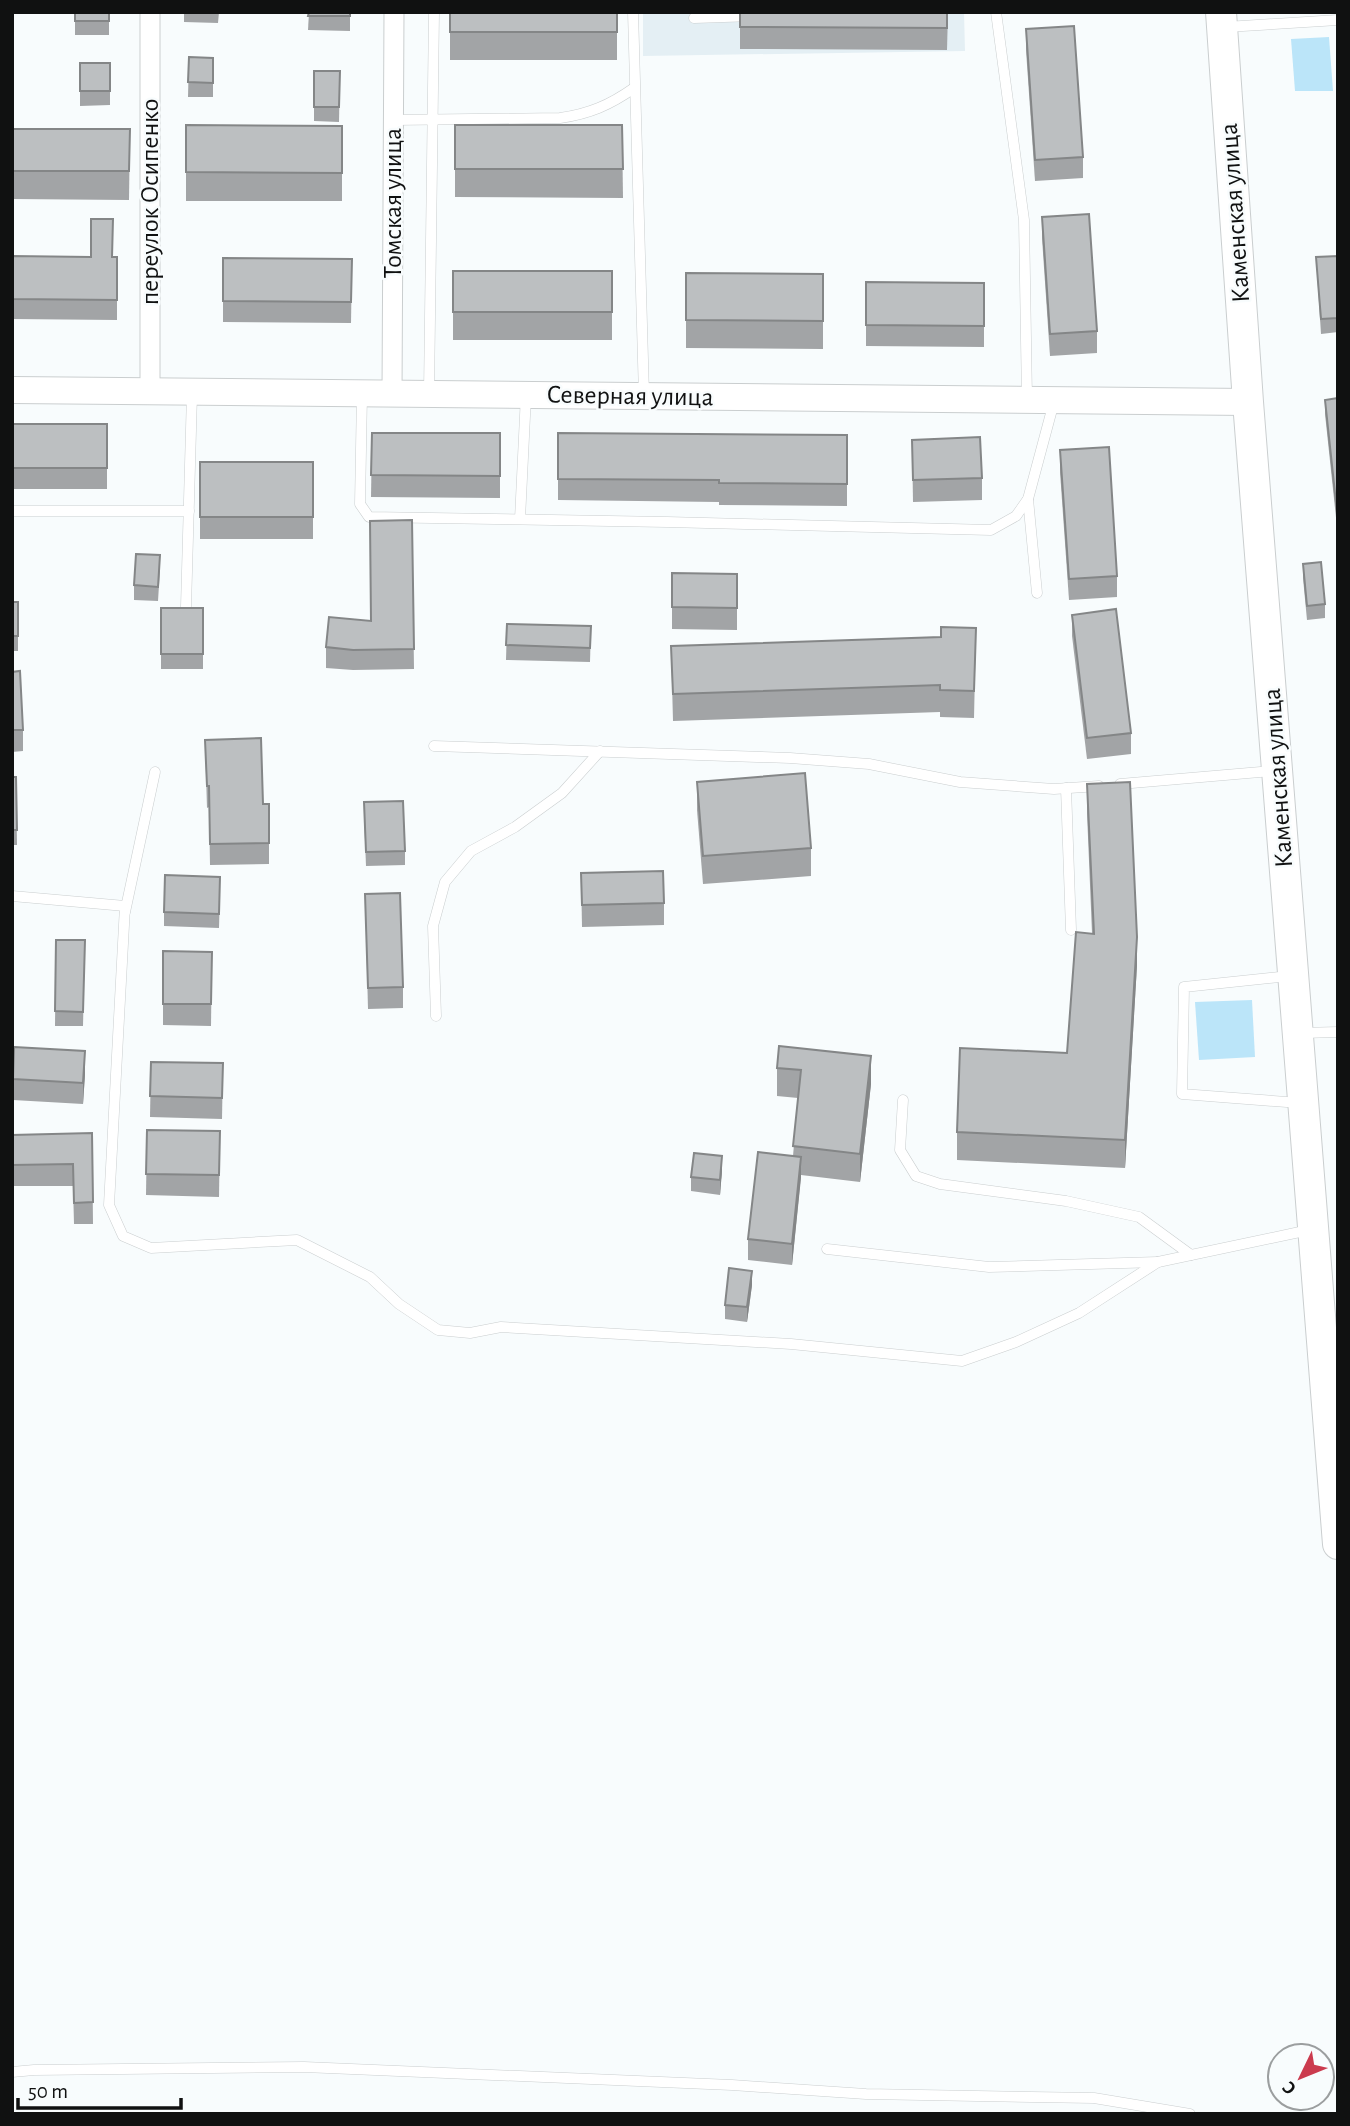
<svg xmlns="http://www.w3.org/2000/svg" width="1350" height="2126" font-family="'Alegreya Sans',sans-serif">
	<rect width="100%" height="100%" fill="#f8fcfd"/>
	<!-- built -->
	<polygon fill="#e4eff4" points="643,12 964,12 965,51 643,56"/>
	<!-- green -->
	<g fill="#bbe5f9">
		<polygon points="1329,37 1333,91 1295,91 1291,39"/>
		<polygon points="1252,1000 1255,1057 1199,1060 1195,1002"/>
	</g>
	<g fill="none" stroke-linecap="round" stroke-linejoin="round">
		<defs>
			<g id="lane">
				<polyline points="633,12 644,395"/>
				<polyline points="996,12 1024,220 1027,399"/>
				<polyline points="694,18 753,16"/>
				<polyline points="1226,27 1338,20"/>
				<path d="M394,120L560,118C589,114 610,105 634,88"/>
				<polyline points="429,393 434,12"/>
				<polyline points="362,394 360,504 369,517 667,522 991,530 1016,516 1028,499 1054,402"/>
				<polyline points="1028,499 1037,593"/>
				<polyline points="12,511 189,511"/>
				<polyline points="520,519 526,395"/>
				<polyline points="186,607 192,394"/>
				<polyline points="434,746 790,758 869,764 960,782 1054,789 1099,786"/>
				<polyline points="1120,784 1273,771"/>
				<polyline points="1066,788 1071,930"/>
				<polyline points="12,896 125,906 109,1205 123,1236 151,1248 297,1240 370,1277 399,1304 438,1330 470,1333 501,1327 791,1344 962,1361 1016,1342 1079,1313 1158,1262 1309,1230"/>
				<polyline points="125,912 155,772"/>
				<polyline points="1289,976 1184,987 1182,1094 1300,1103"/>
				<polyline points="436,1016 433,926 445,882 471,851 515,827 562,793 600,751"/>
				<polyline points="1301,1033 1338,1032"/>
				<polyline points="903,1100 900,1150 916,1176 940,1184 1066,1201 1139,1217 1191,1255"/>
				<polyline points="827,1249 989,1267 1158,1262"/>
				<polyline points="12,2072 34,2070 304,2067 732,2085 866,2094 1094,2098 1190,2114"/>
			</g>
			<g id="street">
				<polyline points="150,12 150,391"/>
				<polyline points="392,394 394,12"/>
			</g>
			<polyline id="secondary" points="12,390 1248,402"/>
			<polyline id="primary" points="1221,12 1248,402 1338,1544"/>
		</defs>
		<!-- lane casing -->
		<use href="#lane" stroke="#cacecf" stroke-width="11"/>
		<!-- street casing -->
		<use href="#street" stroke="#cacecf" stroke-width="21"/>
		<!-- secondary casing -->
		<use href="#secondary" stroke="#cacecf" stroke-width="28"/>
		<!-- primary casing -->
		<use href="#primary" stroke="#cacecf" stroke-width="32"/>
		<!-- lane -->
		<use href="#lane" stroke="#fff" stroke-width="10"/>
		<!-- street -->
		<use href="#street" stroke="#fff" stroke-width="19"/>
		<!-- secondary -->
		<use href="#secondary" stroke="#fff" stroke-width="26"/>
		<!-- primary -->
		<use href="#primary" stroke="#fff" stroke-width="30"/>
	</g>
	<!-- wall -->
	<g fill="#a2a4a6">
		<rect x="75" y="12" width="34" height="23"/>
		<polygon points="184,12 219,12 218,23 184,22"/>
		<polygon points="309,12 350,12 350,31 308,30"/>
		<rect x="450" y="12" width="167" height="48"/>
		<polygon points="740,12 948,12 947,50 740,49"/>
		<polygon points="1026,29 1083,157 1083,178 1035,181 1026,50"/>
		<polygon points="189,57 213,58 213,97 188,97"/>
		<polygon points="80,63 110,63 110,105 80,106"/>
		<polygon points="314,71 340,71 339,122 314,121"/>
		<polygon points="186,125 342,126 342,201 186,201"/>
		<polygon points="455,125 622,125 623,198 455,197"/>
		<polygon points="12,129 130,129 129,200 12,199"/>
		<polygon points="1042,217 1097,331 1097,353 1050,356 1042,238"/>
		<polygon points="12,256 117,257 117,320 12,319"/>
		<polygon points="1338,256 1338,332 1321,334 1316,257"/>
		<polygon points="223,258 352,259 351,323 223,322"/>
		<rect x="453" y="271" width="159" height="69"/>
		<polygon points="686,273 823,274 823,349 686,348"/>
		<polygon points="866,282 984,283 984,347 866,346"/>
		<polygon points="1338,398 1338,526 1337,527 1325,414 1325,400"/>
		<rect x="12" y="424" width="95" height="65"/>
		<polygon points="372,433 500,433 500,498 371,497"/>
		<polygon points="558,433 847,435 847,506 719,505 719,502 558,500"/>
		<polygon points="912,440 982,478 982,500 913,502"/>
		<polygon points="1060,450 1117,576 1117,597 1069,600 1060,472"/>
		<rect x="200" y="462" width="113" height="77"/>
		<polygon points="412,520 414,669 353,670 326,668 326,647 371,621"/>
		<polygon points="1303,564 1325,604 1325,618 1307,620 1303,578"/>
		<polygon points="160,569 158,601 134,600 134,585"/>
		<polygon points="672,573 737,574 737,630 672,629"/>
		<rect x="12" y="602" width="6" height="49"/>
		<rect x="161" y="608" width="42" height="61"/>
		<polygon points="1072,615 1131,733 1131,754 1087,759 1072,636"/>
		<polygon points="507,624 591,626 590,662 506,660"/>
		<polygon points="976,628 974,718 940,717 940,712 673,721 671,646 941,637"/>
		<polygon points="12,672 23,730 23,751 12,752"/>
		<polygon points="205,740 263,804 269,804 269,864 210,865 209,807 207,808"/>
		<polygon points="12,777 16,777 17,845 12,845"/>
		<polygon points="697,782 811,848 811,876 703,884 697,810"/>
		<polygon points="1087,784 1137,965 1125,1168 957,1160 957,1132 1067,1053 1092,933 1087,813"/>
		<polygon points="364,816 405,851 405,865 366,866"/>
		<polygon points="581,873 664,903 664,925 582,927"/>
		<polygon points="220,891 219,928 164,926 164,912"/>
		<polygon points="365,894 403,987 403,1008 368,1009"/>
		<polygon points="56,940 85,940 83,1026 55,1026"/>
		<polygon points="163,951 212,952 211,1026 163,1025"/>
		<polygon points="779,1046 871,1084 860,1182 801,1175 792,1265 748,1260 748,1239 793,1156 798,1098 777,1096 777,1068"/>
		<polygon points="151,1062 223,1063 222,1119 150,1117"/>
		<polygon points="85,1073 83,1104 13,1100 13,1079"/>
		<polygon points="147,1130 220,1131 219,1197 146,1195"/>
		<polygon points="92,1133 93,1224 74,1224 73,1186 12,1186 12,1135"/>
		<polygon points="722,1170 720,1195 691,1191 691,1177"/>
		<polygon points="752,1285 747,1322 725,1319 725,1305"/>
	</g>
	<!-- shaded-wall -->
	<g fill="#848687">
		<polygon points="1137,937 1137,965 1125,1168 1125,1140"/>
		<polygon points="85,1051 85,1073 83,1104 83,1083"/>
		<polygon points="871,1056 871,1084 860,1182 860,1154"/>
		<polygon points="722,1156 722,1170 720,1195 720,1180"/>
		<polygon points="801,1157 801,1178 792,1265 792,1244"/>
		<polygon points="752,1271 752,1285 747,1322 747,1307"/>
	</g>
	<!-- building -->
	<g fill="#bcbfc1" stroke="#848687" stroke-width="2">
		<rect x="75" y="12" width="34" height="9"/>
		<polygon points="309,12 350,12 350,16 308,16"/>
		<rect x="450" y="12" width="167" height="20"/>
		<polygon points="740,12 947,12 947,28 740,27"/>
		<polygon points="1074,26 1083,157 1035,160 1026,29"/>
		<polygon points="189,57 213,58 213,83 188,82"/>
		<rect x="80" y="63" width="30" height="28"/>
		<polygon points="314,71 340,71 339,107 314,107"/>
		<polygon points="186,125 342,126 342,173 186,172"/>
		<polygon points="455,125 622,125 623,169 455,169"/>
		<polygon points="12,129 130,129 129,171 12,171"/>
		<polygon points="1089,214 1097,331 1050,334 1042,217"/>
		<polygon points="91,219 113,219 112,257 117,257 117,300 12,299 12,256 91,257"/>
		<polygon points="1338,256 1338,318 1321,319 1316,257"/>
		<polygon points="223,258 352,259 351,302 223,301"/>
		<rect x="453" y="271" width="159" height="41"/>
		<polygon points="686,273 823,274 823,321 686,320"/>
		<polygon points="866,282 984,283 984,326 866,325"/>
		<polygon points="1338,398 1338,512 1337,512 1325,400"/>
		<rect x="12" y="424" width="95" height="44"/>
		<polygon points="372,433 500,433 500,476 371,475"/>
		<polygon points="558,433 847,435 847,484 719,483 719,480 558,479"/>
		<polygon points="980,437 982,478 913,480 912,440"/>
		<polygon points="1109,447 1117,576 1069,579 1060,450"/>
		<rect x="200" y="462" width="113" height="55"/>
		<polygon points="412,520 414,649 353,650 326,647 329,617 371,621 370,521"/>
		<polygon points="136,554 160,555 158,587 134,585"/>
		<polygon points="1321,562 1325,604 1307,606 1303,564"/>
		<polygon points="672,573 737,574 737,608 672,607"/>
		<rect x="12" y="602" width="6" height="34"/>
		<rect x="161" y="608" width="42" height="46"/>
		<polygon points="1116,609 1131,733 1087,738 1072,615"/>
		<polygon points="507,624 591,626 590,648 506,645"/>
		<polygon points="941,627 976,628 974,691 940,690 940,685 673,694 671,646 941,637"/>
		<polygon points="20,671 23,730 12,730 12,672"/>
		<polygon points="261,738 263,804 269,804 269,843 210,844 209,786 207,786 205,740"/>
		<polygon points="805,773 811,848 703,856 697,782"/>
		<polygon points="12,777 16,777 17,830 12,830"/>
		<polygon points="1130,782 1137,937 1125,1140 957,1132 960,1048 1067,1053 1076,932 1094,934 1087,784"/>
		<polygon points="403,801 405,851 366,852 364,802"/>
		<polygon points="663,871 664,903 582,905 581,873"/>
		<polygon points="165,875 220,877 219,914 164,912"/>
		<polygon points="400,893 403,987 368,988 365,894"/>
		<polygon points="56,940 85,940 83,1012 55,1011"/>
		<polygon points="163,951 212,952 211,1004 163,1004"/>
		<polygon points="779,1046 871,1056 860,1154 793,1146 801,1070 777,1068"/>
		<polygon points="14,1047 85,1051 83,1083 13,1079"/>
		<polygon points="151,1062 223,1063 222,1098 150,1096"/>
		<polygon points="147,1130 220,1131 219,1175 146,1174"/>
		<polygon points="92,1133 93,1202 74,1203 73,1164 12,1165 12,1135"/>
		<polygon points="758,1152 801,1157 792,1244 748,1239"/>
		<polygon points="694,1153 722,1156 720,1180 691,1177"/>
		<polygon points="729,1268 752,1271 747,1307 725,1305"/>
	</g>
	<g text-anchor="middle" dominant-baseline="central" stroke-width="5" stroke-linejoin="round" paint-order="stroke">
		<!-- street labels -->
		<g font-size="26" fill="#101111" stroke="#f8fcfd">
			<text transform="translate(150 202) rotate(-90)">переулок Осипенко</text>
			<text transform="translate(393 203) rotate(-90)">Томская улица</text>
			<text transform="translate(1235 213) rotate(-94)">Каменская улица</text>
			<text transform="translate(630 396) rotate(1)">Северная улица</text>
			<text transform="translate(1278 778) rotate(-94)">Каменская улица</text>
		</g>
	</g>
	<!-- border -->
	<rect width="1350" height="2126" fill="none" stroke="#101111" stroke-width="28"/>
	<!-- north arrow -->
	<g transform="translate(1301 2077) rotate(227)"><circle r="33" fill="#f8fcfd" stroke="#9b9e9f" stroke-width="2"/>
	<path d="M0-5L12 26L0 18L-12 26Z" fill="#cb3b4e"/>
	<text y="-10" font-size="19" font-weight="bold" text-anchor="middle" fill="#101111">С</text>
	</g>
	<!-- scale -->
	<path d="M18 2098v10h163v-10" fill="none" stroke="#101111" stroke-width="3.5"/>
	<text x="28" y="2098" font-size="21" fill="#101111" stroke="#f8fcfd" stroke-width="5" paint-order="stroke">50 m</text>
</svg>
